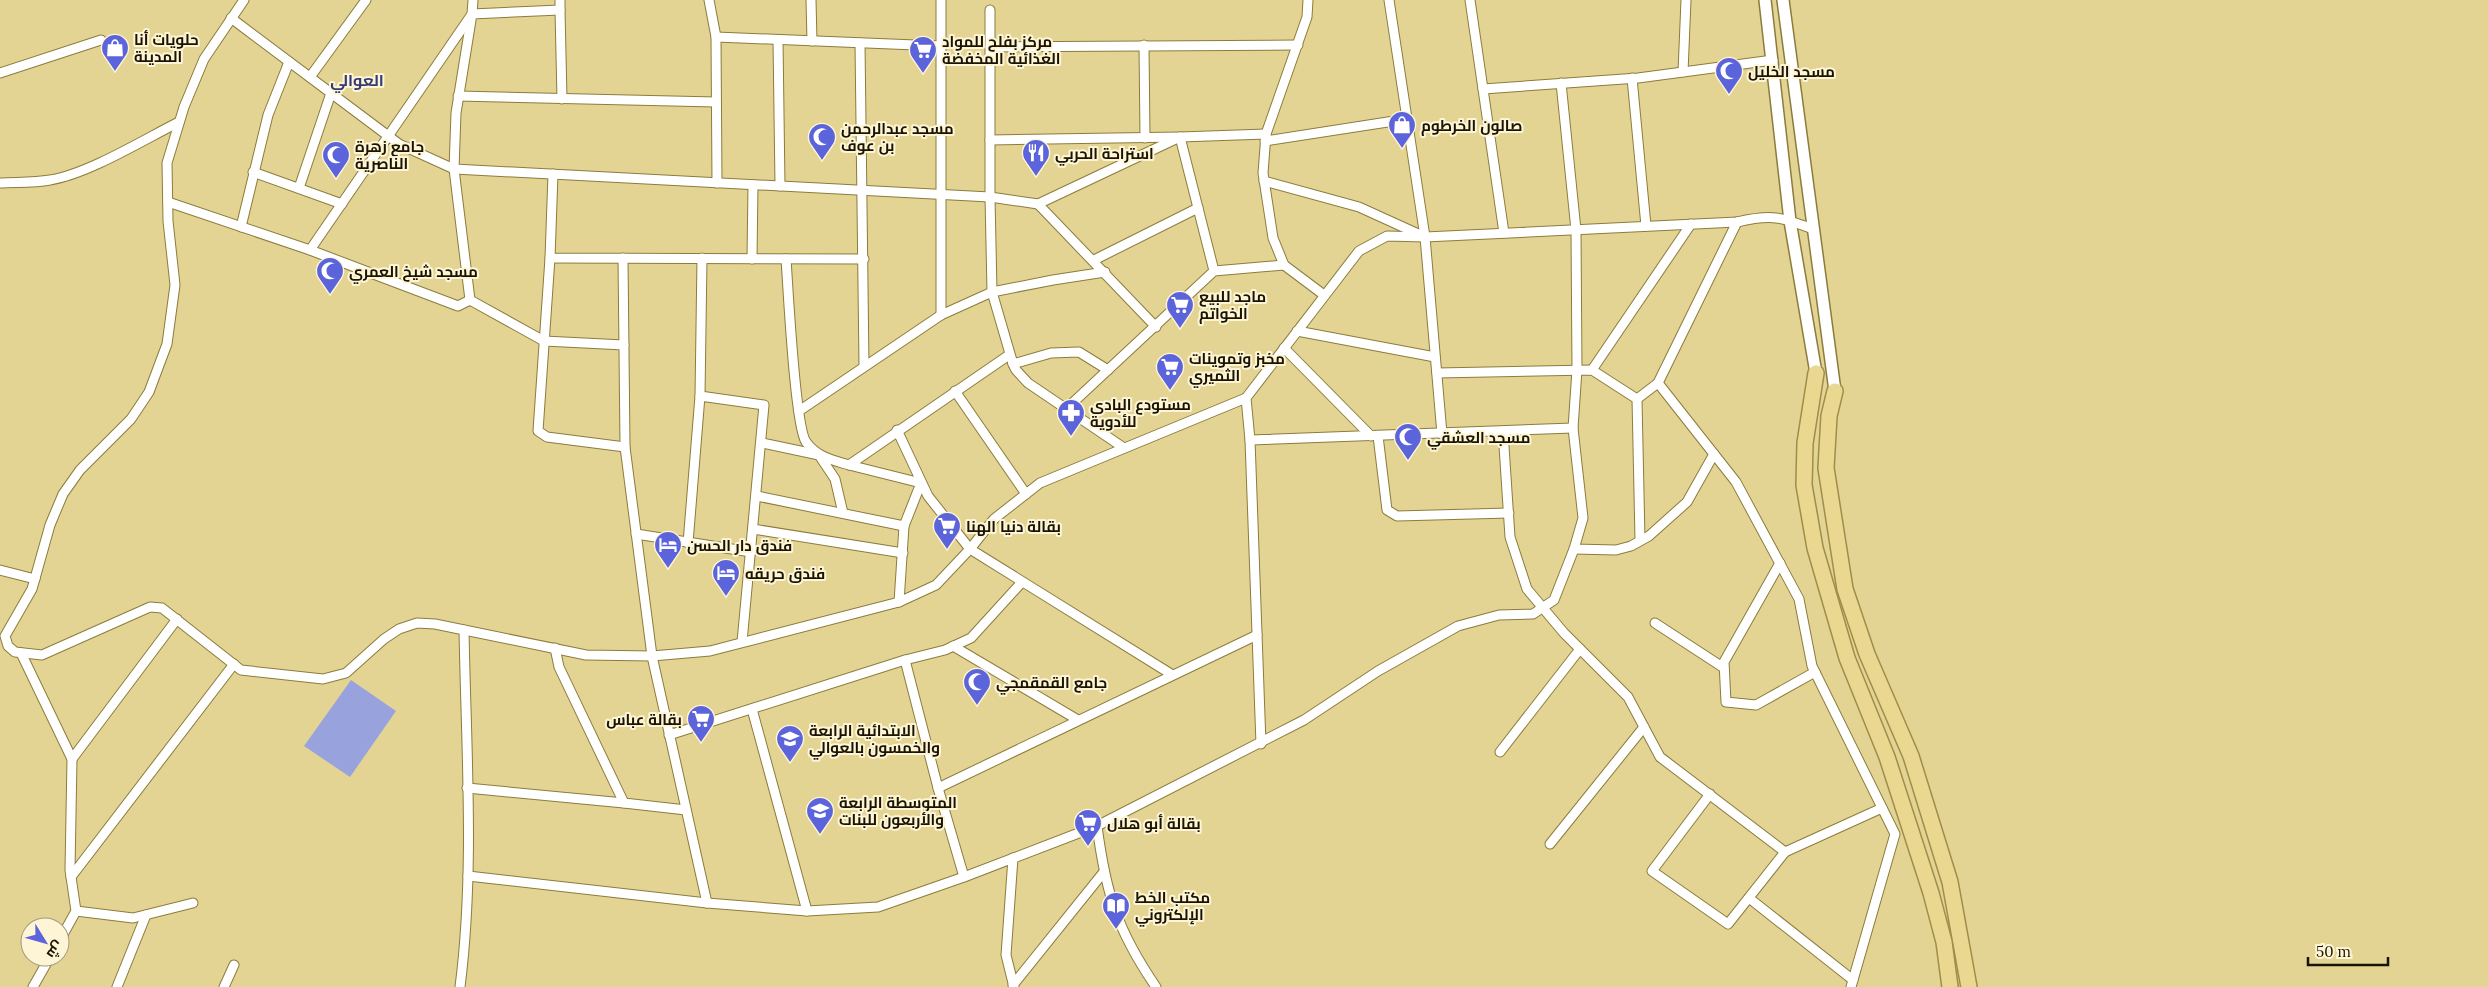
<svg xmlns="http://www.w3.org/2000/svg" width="2488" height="987" font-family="Lora,Cairo,serif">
	<rect width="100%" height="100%" fill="#e4d493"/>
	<!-- green -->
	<polygon fill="#98a3dd" points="351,680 396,711 350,777 304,746"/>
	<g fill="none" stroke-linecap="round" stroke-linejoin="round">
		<defs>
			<g id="minor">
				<polyline points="244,0 204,59 184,107 167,163 168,221 175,285 167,344 149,392 131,419 80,470 63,494 50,525 32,589 5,636 8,646 15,652 42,655 150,607 162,608 241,670 323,679 346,673 384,639 399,629 417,623 435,624 586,655 652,656 710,651 899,602 936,585 970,549 994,519 1040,483 1246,398"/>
				<polyline points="709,0 716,37 717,183"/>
				<polyline points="811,0 812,41"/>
				<polyline points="1308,0 1307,17 1266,134 1263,173 1273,238 1284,265 1324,295"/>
				<polyline points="1389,0 1425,237 1442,434"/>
				<polyline points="1470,0 1504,233"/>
				<polyline points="560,10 562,99"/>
				<polyline points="990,10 990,197 992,292 1013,364 1016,370 1028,383 1124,448"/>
				<polyline points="231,18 399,144 454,169 990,197 1038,204 1180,137 1266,134"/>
				<polyline points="716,37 940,46"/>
				<polyline points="778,40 780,186"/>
				<polyline points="860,43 864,366"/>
				<polyline points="1144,45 1145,138"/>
				<polyline points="990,47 1298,45"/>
				<polyline points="1683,72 1686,0"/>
				<polyline points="0,73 101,40"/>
				<polyline points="310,77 366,0"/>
				<polyline points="1632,78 1646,226"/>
				<polyline points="1561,83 1576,230 1577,370 1573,428 1583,518 1574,549 1616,550 1631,546 1649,536 1687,502 1714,454"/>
				<polyline points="1483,89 1638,78 1773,60"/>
				<polyline points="458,96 716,102"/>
				<polyline points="990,140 1180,137 1214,271"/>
				<polyline points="1265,141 1407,119"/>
				<polyline points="253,172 342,204"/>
				<polyline points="553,174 550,258 864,259"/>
				<path d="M1264,181L1359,207L1425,237L1737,222C1772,214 1781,217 1813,229"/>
				<path d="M0,183C16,182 34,183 50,180C88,174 143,140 179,122"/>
				<polyline points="299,188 331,93"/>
				<polyline points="168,202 310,250 458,306 470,300 454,169 456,113 472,14 560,10 560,0"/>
				<polyline points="1038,204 1156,327"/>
				<polyline points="241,227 268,115 289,62"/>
				<polyline points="310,250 472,14 473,0"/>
				<polyline points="550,258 538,431 547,437 625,447"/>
				<polyline points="623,258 625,447 652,656 707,903"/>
				<polyline points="752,259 753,185"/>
				<path d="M786,259C788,287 795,426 806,442C817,457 832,460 849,465L1009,355"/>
				<polyline points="1094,260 1198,208"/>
				<polyline points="470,300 544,341 624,345"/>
				<polyline points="941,315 941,0"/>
				<polyline points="1297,331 1435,357"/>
				<polyline points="1284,348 1371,436"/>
				<polyline points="1013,364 1051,353 1079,352 1108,370"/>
				<polyline points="1592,370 1691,224"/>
				<polyline points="1437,373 1592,370 1637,399 1640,540"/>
				<polyline points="1658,383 1736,482 1799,599 1812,666 1895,834 1851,987"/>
				<polyline points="955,391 1026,494"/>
				<polyline points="700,396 764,405 742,642"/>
				<polyline points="1637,399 1658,383 1737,222"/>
				<polyline points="1066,409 1214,271 1284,265"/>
				<polyline points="799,411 941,315 992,292 1053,280 1105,272"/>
				<polyline points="897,430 928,496 970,549 1171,674"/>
				<polyline points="1503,431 1510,537 1527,589 1564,633 1628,697 1660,757 1785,852"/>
				<polyline points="1378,436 1387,510 1397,516 1509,513"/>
				<polyline points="1250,440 1573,428"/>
				<polyline points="762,443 819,455 835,479 843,513"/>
				<polyline points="849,465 921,483 904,526 899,602"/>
				<polyline points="757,496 904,526"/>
				<polyline points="753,529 903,553"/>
				<polyline points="636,534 751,552"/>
				<polyline points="688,543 700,396 702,258"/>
				<polyline points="1780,563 1724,662 1726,702 1756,705 1815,672"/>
				<polyline points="0,570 35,579"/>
				<polyline points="1655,623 1724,668"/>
				<polyline points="953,646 1078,720"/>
				<polyline points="555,648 559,667 624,803 686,810"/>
				<polyline points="21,653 72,759 70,870 76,911 60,940"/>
				<polyline points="905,660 938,788 964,877"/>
				<polyline points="752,709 807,911"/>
				<polyline points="669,735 905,660 945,650 971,638 1022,582"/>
				<polyline points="1261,744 1250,440 1246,398 1359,251 1387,236 1425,237"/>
				<polyline points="1500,752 1580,649"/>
				<polyline points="72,759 177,619"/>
				<polyline points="467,788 624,803"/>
				<polyline points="938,788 1257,635"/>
				<polyline points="1710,794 1652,871 1728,924 1785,852 1882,808"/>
				<path d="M1097,826C1106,894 1117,930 1156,987"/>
				<polyline points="1550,844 1644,727"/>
				<polyline points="1013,858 1006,955 1014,987"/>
				<polyline points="468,876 707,903 807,911 878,907 964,877 1097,826 1304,720 1378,671 1458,626 1499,615 1533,614 1554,600 1574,549"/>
				<polyline points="71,877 234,664"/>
				<polyline points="1749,898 1853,980"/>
				<polyline points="76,911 133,918 193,903"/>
				<polyline points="1013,985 1103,873"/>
				<polyline points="33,987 50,957"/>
				<polyline points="117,987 146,915"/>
				<polyline points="224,987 234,965"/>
				<path d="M460,987C475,869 466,748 464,630"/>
			</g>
			<g id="tertiary">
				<polyline points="1765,0 1790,221 1816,373"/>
				<polyline points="1783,0 1835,391"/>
			</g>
			<g id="trunk">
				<polyline points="1816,373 1805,443 1804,485 1815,548 1847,658 1887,757 1931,893 1944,942 1950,987"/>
				<polyline points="1835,391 1829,416 1826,468 1845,589 1867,654 1911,756 1950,882 1969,987"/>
			</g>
		</defs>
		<!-- minor casing -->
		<use href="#minor" stroke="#8b7c3d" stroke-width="11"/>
		<!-- tertiary casing -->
		<use href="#tertiary" stroke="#8b7c3d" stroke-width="14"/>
		<!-- trunk casing -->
		<use href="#trunk" stroke="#9e8d4b" stroke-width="18"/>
		<!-- minor -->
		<use href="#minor" stroke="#fff" stroke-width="9"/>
		<!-- tertiary -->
		<use href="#tertiary" stroke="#fff" stroke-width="11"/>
		<!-- trunk -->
		<use href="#trunk" stroke="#ead890" stroke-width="15"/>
	</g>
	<!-- icons -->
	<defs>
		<symbol id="shop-pin" viewBox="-11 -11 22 30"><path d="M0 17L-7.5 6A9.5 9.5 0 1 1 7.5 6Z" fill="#5c64dc" stroke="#fdf5d5"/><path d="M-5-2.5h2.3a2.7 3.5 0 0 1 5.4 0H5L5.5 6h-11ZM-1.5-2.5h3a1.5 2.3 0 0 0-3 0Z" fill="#fff"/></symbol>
		<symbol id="supermarket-pin" viewBox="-11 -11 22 30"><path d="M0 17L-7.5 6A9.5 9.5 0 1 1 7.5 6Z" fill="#5c64dc" stroke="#fdf5d5"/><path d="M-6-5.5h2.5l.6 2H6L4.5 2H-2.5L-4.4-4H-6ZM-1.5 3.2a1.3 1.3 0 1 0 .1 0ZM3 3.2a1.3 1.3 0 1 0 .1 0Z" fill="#fff"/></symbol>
		<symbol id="mosque-pin" viewBox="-11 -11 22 30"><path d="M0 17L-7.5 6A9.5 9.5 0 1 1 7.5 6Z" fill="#5c64dc" stroke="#fdf5d5"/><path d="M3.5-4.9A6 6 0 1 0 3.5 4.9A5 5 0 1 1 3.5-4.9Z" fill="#fff"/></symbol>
		<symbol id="restaurant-pin" viewBox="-11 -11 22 30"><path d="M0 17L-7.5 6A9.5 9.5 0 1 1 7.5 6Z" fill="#5c64dc" stroke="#fdf5d5"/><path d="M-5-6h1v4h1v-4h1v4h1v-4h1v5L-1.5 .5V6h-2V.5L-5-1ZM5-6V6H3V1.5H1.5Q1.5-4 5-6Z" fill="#fff"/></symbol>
		<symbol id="pharmacy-pin" viewBox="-11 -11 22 30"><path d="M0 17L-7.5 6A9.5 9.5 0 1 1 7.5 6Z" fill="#5c64dc" stroke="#fdf5d5"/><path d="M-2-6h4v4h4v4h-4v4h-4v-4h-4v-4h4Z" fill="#fff"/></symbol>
		<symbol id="hotel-pin" viewBox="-11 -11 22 30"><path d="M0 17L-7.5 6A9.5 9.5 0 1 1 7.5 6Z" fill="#5c64dc" stroke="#fdf5d5"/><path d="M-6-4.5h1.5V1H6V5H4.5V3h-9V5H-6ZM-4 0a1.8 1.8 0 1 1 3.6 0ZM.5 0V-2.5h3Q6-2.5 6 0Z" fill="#fff"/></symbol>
		<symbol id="school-pin" viewBox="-11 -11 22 30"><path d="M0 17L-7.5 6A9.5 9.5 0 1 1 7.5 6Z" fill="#5c64dc" stroke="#fdf5d5"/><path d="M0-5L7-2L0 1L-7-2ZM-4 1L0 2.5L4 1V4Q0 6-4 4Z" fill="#fff"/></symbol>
		<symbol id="library-pin" viewBox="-11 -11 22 30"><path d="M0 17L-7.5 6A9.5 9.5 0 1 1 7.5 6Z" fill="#5c64dc" stroke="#fdf5d5"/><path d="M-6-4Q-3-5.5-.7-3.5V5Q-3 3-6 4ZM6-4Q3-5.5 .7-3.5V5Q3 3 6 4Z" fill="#fff"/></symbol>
	</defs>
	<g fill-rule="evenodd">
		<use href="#shop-pin" x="99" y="32" width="32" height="43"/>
		<use href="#supermarket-pin" x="907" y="34" width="32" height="43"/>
		<use href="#mosque-pin" x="1713" y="55" width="32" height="43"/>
		<use href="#shop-pin" x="1386" y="109" width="32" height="43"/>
		<use href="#mosque-pin" x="806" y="121" width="32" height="43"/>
		<use href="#restaurant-pin" x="1020" y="137" width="32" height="43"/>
		<use href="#mosque-pin" x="320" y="139" width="32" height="43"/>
		<use href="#mosque-pin" x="314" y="255" width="32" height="43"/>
		<use href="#supermarket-pin" x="1164" y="289" width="32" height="43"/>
		<use href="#supermarket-pin" x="1154" y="351" width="32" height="43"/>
		<use href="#pharmacy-pin" x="1055" y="397" width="32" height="43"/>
		<use href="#mosque-pin" x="1392" y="421" width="32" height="43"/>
		<use href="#supermarket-pin" x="931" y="510" width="32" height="43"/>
		<use href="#hotel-pin" x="652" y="529" width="32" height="43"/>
		<use href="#hotel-pin" x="710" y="557" width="32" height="43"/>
		<use href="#mosque-pin" x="961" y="666" width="32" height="43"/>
		<use href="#supermarket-pin" x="685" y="703" width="32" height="43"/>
		<use href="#school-pin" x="774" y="723" width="32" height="43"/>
		<use href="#school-pin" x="804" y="795" width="32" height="43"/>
		<use href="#supermarket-pin" x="1072" y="807" width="32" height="43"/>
		<use href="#library-pin" x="1100" y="890" width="32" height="43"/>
	</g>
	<g text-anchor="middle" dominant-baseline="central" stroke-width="4" stroke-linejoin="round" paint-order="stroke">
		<!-- poi labels -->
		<g font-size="15" font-weight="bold" fill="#191300" stroke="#fdf5d5" text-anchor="start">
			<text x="134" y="39">حلويات أنا<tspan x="134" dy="17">المدينة</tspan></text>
			<text x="942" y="41">مركز بفلح للمواد<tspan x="942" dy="17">الغذائية المخفضة</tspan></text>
			<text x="1748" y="71">مسجد الخليل</text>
			<text x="1421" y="125">صالون الخرطوم</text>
			<text x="841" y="128">مسجد عبدالرحمن<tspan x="841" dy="17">بن عوف</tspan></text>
			<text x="355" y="146">جامع زهرة<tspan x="355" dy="17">الناصرية</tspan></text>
			<text x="1055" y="153">استراحة الحربي</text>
			<text x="349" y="271">مسجد شيخ العمري</text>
			<text x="1199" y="296">ماجد للبيع<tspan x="1199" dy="17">الخواتم</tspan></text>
			<text x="1189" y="358">مخبز وتموينات<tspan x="1189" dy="17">الثميري</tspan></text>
			<text x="1090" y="404">مستودع البادى<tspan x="1090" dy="17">للأدوية</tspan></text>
			<text x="1427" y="437">مسجد العشقي</text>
			<text x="966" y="526">بقالة دنيا الهنا</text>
			<text x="687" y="545">فندق دار الحسن</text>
			<text x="745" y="573">فندق حريقه</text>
			<text x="996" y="682">جامع القمقمجي</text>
			<text x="682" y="719" text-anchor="end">بقالة عباس</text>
			<text x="809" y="730">الابتدائية الرابعة<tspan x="809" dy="17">والخمسون بالعوالي</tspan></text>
			<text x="839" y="802">المتوسطة الرابعة<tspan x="839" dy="17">والأربعون للبنات</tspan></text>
			<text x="1107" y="823">بقالة أبو هلال</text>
			<text x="1135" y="897">مكتب الخط<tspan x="1135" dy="17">الإلكتروني</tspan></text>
		</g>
		<!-- neighbourhood labels -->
		<g font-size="16" font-weight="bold" fill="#333a75" stroke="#fdf5d5">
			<text x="357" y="80">العوالي</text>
		</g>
	</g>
	<!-- north arrow -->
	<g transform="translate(45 942) rotate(127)"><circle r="24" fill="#fdf5d5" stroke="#a29b80"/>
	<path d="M0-4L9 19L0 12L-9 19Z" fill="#5c64dc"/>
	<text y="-8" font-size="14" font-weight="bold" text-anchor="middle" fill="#191300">ش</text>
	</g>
	<!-- scale -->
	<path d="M2308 957v8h80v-8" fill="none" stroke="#191300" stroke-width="2.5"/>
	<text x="2316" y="957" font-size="15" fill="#191300" stroke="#fdf5d5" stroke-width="4" paint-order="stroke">50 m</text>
</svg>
